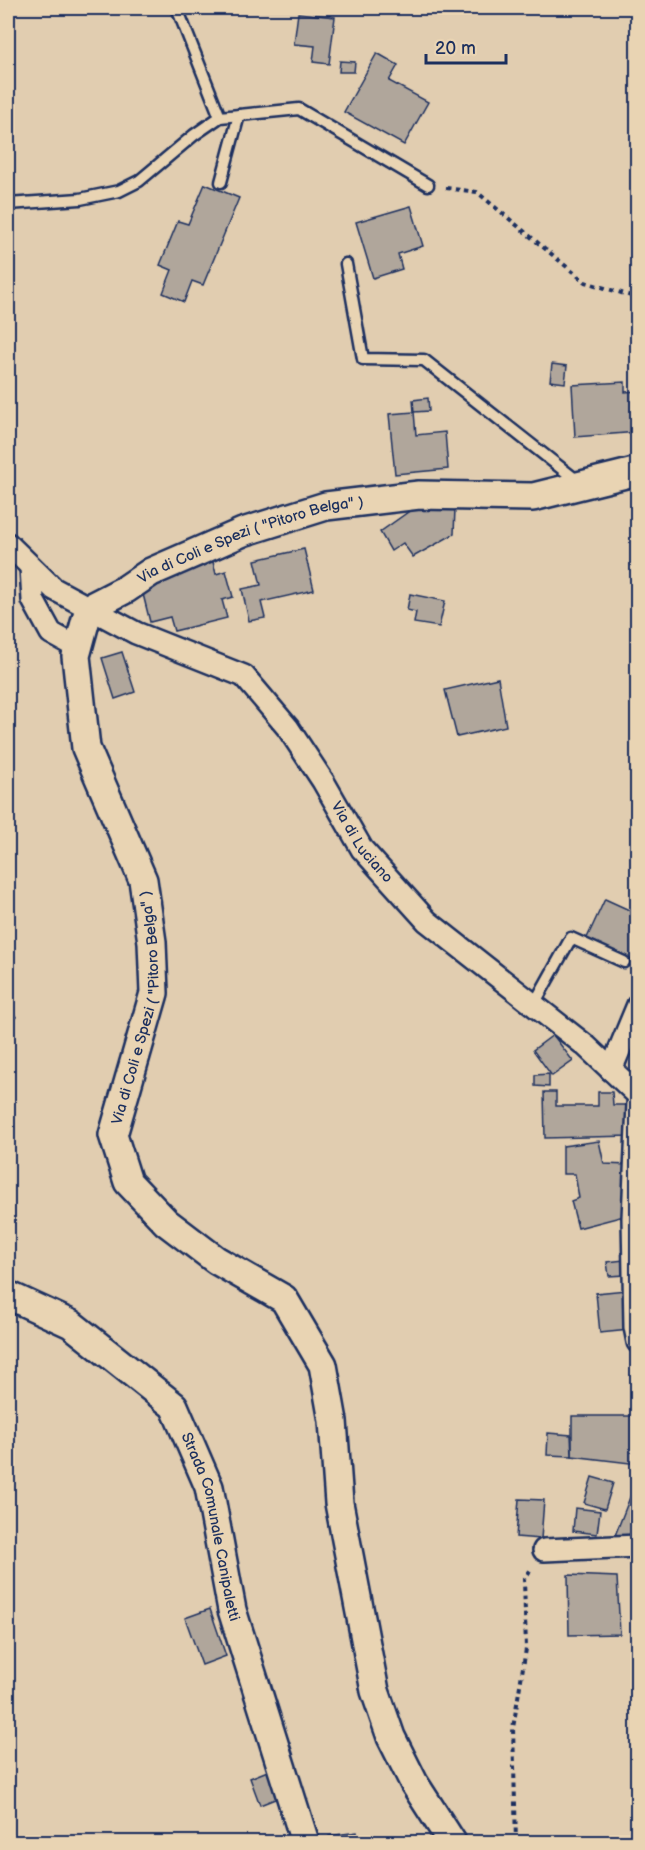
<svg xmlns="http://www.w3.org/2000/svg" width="645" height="1850" font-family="'Balsamiq Sans',sans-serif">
	<rect width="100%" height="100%" fill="#e1cdb0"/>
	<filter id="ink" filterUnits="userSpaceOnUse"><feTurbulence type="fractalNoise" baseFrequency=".0167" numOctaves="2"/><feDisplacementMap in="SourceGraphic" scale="12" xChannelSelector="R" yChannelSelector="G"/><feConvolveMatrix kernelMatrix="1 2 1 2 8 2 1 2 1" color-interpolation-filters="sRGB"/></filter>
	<g filter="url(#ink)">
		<!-- building -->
		<g fill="#b0a69b" stroke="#1b2f5e" stroke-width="1.5">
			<polygon points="298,13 335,17 329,64 313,62 315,46 294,44"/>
			<polygon points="377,53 398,65 389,81 428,102 404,145 344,112"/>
			<polygon points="340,61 355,62 354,72 339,72"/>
			<polygon points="205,184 239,198 203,285 192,281 184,302 163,293 172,270 160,265 178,221 188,224"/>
			<polygon points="411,206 423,246 398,254 402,269 373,278 356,222"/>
			<polygon points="552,364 567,366 565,383 550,381"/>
			<polygon points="625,382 625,392 638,391 638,432 575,437 572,385"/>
			<polygon points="428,398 429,411 414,412 413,400"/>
			<polygon points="414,412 416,435 445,432 448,469 395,474 389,414"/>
			<polygon points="455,508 454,534 413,557 403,543 391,551 380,532 411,510"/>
			<polygon points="304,549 314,590 261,602 265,618 249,621 242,589 261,585 255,560"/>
			<polygon points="212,558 216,574 226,571 233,597 222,600 227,618 174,631 170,617 150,622 142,590 152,588 148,575"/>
			<polygon points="410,594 445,601 439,627 414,623 416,612 407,610"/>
			<polygon points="122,652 135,692 115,699 102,658"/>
			<polygon points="498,678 506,726 457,737 445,690"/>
			<polygon points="605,899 638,914 638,963 586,940"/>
			<polygon points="8,936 10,936 8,981"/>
			<polygon points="8,1006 16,1017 8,1024"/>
			<polygon points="553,1035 573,1061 552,1076 533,1050"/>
			<polygon points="549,1074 549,1087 535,1086 535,1075"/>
			<polygon points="544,1092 556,1092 556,1106 598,1106 598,1092 612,1092 613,1105 631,1105 631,1136 545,1138"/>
			<polygon points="599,1141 604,1164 629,1165 628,1215 578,1228 571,1201 579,1198 575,1174 563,1174 563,1146"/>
			<polygon points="624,1260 625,1275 609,1276 607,1262"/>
			<polygon points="626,1290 629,1330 600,1333 596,1293"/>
			<polygon points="572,1416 632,1416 638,1435 638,1464 572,1456"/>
			<polygon points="548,1433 571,1435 572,1456 547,1455"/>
			<polygon points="592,1477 613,1483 605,1509 584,1503"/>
			<polygon points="638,1477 638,1538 614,1538"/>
			<polygon points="519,1499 544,1500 541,1539 516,1537"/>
			<polygon points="575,1508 600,1511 597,1534 573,1531"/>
			<polygon points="568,1575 617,1577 620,1634 569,1635"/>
			<polygon points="210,1609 226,1656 202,1665 185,1618"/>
			<polygon points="638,1672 638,1700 636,1700 632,1673"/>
			<polygon points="270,1770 280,1797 260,1805 250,1778"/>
			<polygon points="357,1832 358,1842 329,1842 329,1836"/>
		</g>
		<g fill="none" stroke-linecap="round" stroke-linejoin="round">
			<defs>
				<g id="service">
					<polyline points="177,8 220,117"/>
					<polyline points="221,182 239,115"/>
					<polyline points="8,204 80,199 119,191 139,181 194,135 220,117 299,109 428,185"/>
					<polyline points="346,264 363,359 424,360 580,483"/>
					<polyline points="533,1006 571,938 624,962"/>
				</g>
				<g id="minor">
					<path id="s1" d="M8,544L54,589L136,633L244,676L288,728L323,781L362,849L427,921L586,1046L638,1095"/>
					<polyline points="31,567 33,600 51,633 78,648"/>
					<polyline points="611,1070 638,1005"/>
					<polyline points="638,1104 633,1218 635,1327 638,1342"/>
					<polyline points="544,1550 638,1546"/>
				</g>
				<g id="tertiary">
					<path id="s2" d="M8,1295L71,1324L174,1406L209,1487L232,1610L305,1842"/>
					<path id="s3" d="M452,1842L414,1783L391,1737L375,1691L339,1503L333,1421L323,1365L284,1299L216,1260L166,1222L128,1182L113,1135L154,993L152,942L143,880L86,748L76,656L89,608L126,589L151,572L243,532L326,506L419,495L533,497L638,471"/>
				</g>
			</defs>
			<!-- service casing -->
			<use href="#service" stroke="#1b2f5e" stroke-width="15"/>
			<!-- minor casing -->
			<use href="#minor" stroke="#1b2f5e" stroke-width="26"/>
			<!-- tertiary casing -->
			<use href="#tertiary" stroke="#1b2f5e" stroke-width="32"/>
			<!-- path -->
			<g stroke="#1b2f5e" stroke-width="4" stroke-dasharray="4.5 4.5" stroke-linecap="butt">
				<polyline points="446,188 477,192 585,282 638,298"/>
				<polyline points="516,1842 513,1728 526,1649 524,1579 532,1568"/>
			</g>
			<!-- service -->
			<use href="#service" stroke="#e9d4b3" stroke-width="10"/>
			<!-- minor -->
			<use href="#minor" stroke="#e9d4b3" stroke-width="21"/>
			<!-- tertiary -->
			<use href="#tertiary" stroke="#e9d4b3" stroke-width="27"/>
		</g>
	</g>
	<g text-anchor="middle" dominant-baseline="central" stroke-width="4.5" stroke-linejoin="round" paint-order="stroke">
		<!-- street labels -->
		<g font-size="15" fill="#1b2f5e" stroke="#e9d4b3">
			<text stroke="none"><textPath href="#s3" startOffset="1548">Via di Coli e Spezi ( "Pitoro Belga" )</textPath></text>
			<text stroke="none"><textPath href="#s1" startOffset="478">Via di Luciano</textPath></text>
			<text stroke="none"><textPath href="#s3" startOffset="954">Via di Coli e Spezi ( "Pitoro Belga" )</textPath></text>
			<text stroke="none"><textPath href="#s2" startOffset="328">Strada Comunale Canipaletti</textPath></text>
		</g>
	</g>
	<!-- margin -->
	<rect width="645" height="1850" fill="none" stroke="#e9d4b3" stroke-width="30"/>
	<rect x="15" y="15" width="615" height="1820" fill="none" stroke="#1b2f5e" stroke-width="2" filter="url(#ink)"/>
	<!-- scale -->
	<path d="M426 54v9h80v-9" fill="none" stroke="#1b2f5e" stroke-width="3"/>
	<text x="435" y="54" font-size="18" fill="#1b2f5e" stroke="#e9d4b3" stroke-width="4.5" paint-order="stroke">20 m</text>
</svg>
